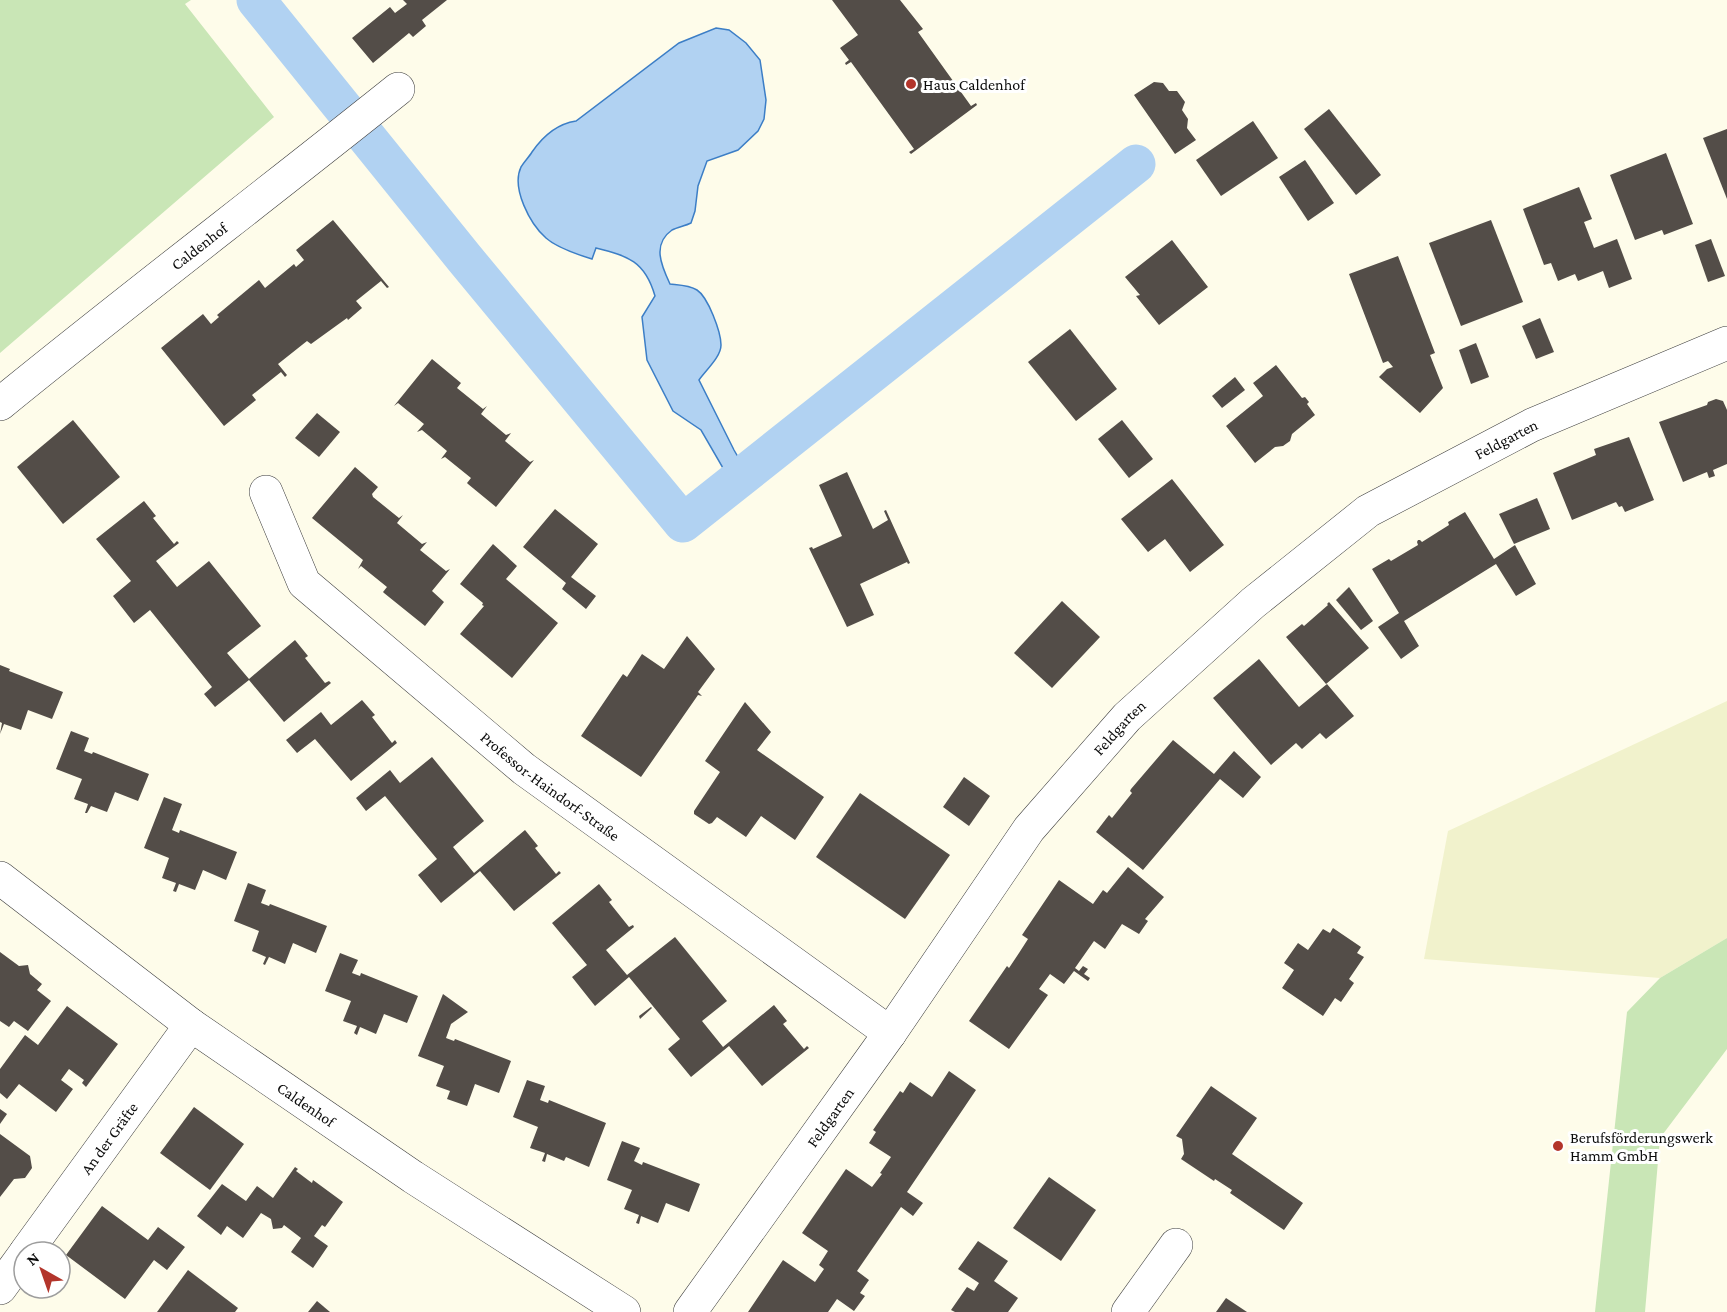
<svg xmlns="http://www.w3.org/2000/svg" width="1727" height="1312" font-family="'Crimson Pro',serif">
	<rect width="100%" height="100%" fill="#fefcea"/>
	<!-- farmland -->
	<polygon fill="#f1f2cc" points="1727,701 1727,938 1660,978 1424,959 1448,831"/>
	<!-- green -->
	<g fill="#c9e6b6">
		<polygon points="0,0 191,0 185,4 274,117 0,353"/>
		<polygon points="1727,938 1727,1049 1660,1138 1645,1312 1595,1312 1627,1012 1660,978"/>
	</g>
	<!-- water -->
	<path fill="#b1d2f2" stroke="#3c7ec6" stroke-width="1.5" d="M716,28L729,30L746,43L760,60L766,100L764,119L758,131L738,150L707,161L698,186L695,211L691,223C685,226 678,227 672,230C652,244 661,265 670,284C679,285 689,285 697,290C708,297 721,332 721,345C721,357 706,370 699,380L734,450L746,471L724,488L723,468L701,430L673,411L647,360L642,317L655,296C645,261 628,256 596,248L592,259C579,255 556,247 546,238C530,224 511,188 521,167C524,162 529,157 532,152C543,136 556,124 576,121L679,43Z"/>
	<g fill="none" stroke-linecap="round" stroke-linejoin="round">
		<!-- canal -->
		<polyline stroke="#b1d2f2" stroke-width="39" points="256,0 465,259 683,523 1136,164"/>
	</g>
	<!-- building -->
	<g fill="#534d48">
		<polygon points="403,0 447,0 422,20 426,26 413,37 409,33 373,63 352,38 390,7 395,13 407,4"/>
		<polygon points="832,0 900,0 923,29 918,32 971,106 976,103 977,105 911,154 909,152 914,149 851,62 846,65 845,63 849,60 840,48 858,35"/>
		<polygon points="1154,82 1163,83 1169,91 1177,91 1185,102 1182,110 1188,119 1187,128 1196,140 1175,154 1134,95"/>
		<polygon points="1329,109 1381,175 1356,195 1304,129"/>
		<polygon points="1253,121 1278,158 1221,196 1196,160"/>
		<polygon points="1727,129 1727,199 1703,138"/>
		<polygon points="1666,153 1693,224 1664,235 1662,230 1635,240 1610,175"/>
		<polygon points="1305,160 1334,203 1308,221 1279,177"/>
		<polygon points="1579,187 1592,219 1584,222 1594,248 1617,239 1632,279 1609,288 1603,271 1578,281 1575,274 1558,281 1551,263 1544,265 1523,209"/>
		<polygon points="333,220 389,287 387,288 381,281 356,301 362,308 348,320 347,318 311,344 307,341 278,364 287,375 285,377 281,372 252,395 256,400 224,426 161,348 203,314 211,324 219,317 217,315 259,280 265,288 294,264 296,267 304,260 296,250"/>
		<polygon points="1491,220 1523,302 1461,326 1429,243"/>
		<polygon points="1711,239 1725,276 1708,282 1695,245"/>
		<polygon points="1172,240 1208,287 1159,325 1136,296 1140,295 1125,277"/>
		<polygon points="1398,256 1435,353 1430,355 1443,388 1420,413 1379,377 1387,369 1393,367 1388,361 1383,363 1349,274"/>
		<polygon points="1540,318 1554,352 1536,359 1522,326"/>
		<polygon points="1070,329 1117,389 1076,421 1028,362"/>
		<polygon points="1476,343 1489,377 1471,384 1459,350"/>
		<polygon points="432,359 461,383 457,388 483,409 487,406 481,414 506,435 511,433 505,441 530,462 534,460 496,507 468,484 467,483 471,478 445,457 441,459 447,451 422,430 417,432 424,424 398,403 394,406"/>
		<polygon points="1276,365 1302,398 1305,397 1309,402 1307,404 1315,415 1292,434 1290,441 1283,446 1275,447 1255,463 1226,426 1263,396 1253,383"/>
		<polygon points="1235,377 1245,390 1222,408 1212,396"/>
		<polygon points="1716,399 1723,401 1727,410 1727,464 1713,470 1715,476 1709,478 1707,472 1683,482 1659,422 1707,405 1708,402"/>
		<polygon points="317,413 340,432 319,457 295,438"/>
		<polygon points="73,420 120,477 63,524 17,467"/>
		<polygon points="1122,420 1153,459 1129,478 1098,439"/>
		<polygon points="1629,437 1654,500 1625,512 1622,506 1619,507 1616,502 1572,520 1553,473 1596,455 1594,449"/>
		<polygon points="355,467 378,487 372,494 373,497 399,518 403,515 397,523 422,544 427,542 420,550 446,571 450,569 432,591 444,602 425,626 384,593 383,592 387,587 361,566 358,569 363,560 312,518"/>
		<polygon points="847,472 873,529 888,520 884,511 886,510 910,563 908,564 907,562 860,584 874,615 847,627 809,548 812,547 813,549 842,536 819,485"/>
		<polygon points="1172,479 1224,545 1190,572 1165,539 1148,552 1121,519"/>
		<polygon points="1537,498 1550,529 1514,544 1499,514"/>
		<polygon points="144,501 156,516 153,518 174,544 177,541 179,543 156,561 177,587 209,561 261,626 227,653 249,679 295,640 308,656 305,658 325,683 329,681 331,683 284,722 249,680 215,707 204,694 212,687 150,610 134,623 113,596 131,581 96,539"/>
		<polygon points="555,509 598,544 571,577 596,596 586,609 562,589 566,583 523,547"/>
		<polygon points="1465,512 1494,559 1515,545 1536,584 1516,596 1496,564 1404,621 1419,646 1401,659 1378,627 1399,613 1372,569 1389,559 1391,561 1418,545 1417,542 1418,540 1420,540 1422,542 1449,525 1448,522"/>
		<polygon points="493,544 517,566 506,579 558,623 512,678 460,634 484,606 482,605 483,603 460,584"/>
		<polygon points="1349,587 1373,621 1361,630 1336,600"/>
		<polygon points="1062,601 1100,637 1052,688 1014,653"/>
		<polygon points="1329,602 1369,648 1326,684 1286,637 1302,624 1304,626 1328,605 1327,604"/>
		<polygon points="687,636 715,669 698,692 702,696 698,695 641,777 581,736 623,674 627,677 642,654 664,669"/>
		<polygon points="1259,659 1299,707 1327,684 1354,716 1326,739 1320,733 1302,749 1296,743 1271,765 1213,698"/>
		<polygon points="0,665 10,669 9,671 63,692 52,719 28,710 21,730 4,724 0,734 2,723 0,722"/>
		<polygon points="362,700 375,715 372,717 392,743 395,740 397,743 351,781 315,739 297,753 286,740 321,712 331,725"/>
		<polygon points="745,702 771,732 757,750 824,797 795,840 761,816 746,837 717,817 712,823 709,824 694,814 694,811 720,772 705,761"/>
		<polygon points="71,731 89,738 84,751 92,754 93,752 149,774 138,801 115,792 107,812 91,806 87,813 85,813 88,804 74,799 82,779 56,769"/>
		<polygon points="1173,740 1214,774 1234,751 1261,777 1243,798 1220,779 1143,870 1096,832 1109,815 1112,818 1132,793 1130,791 1131,789"/>
		<polygon points="432,757 484,821 453,847 474,873 525,830 538,846 535,848 556,874 559,871 561,873 514,911 480,871 441,903 418,875 437,859 412,829 385,796 366,811 356,798 390,770 400,783"/>
		<polygon points="964,777 990,796 969,826 943,807"/>
		<polygon points="860,793 950,855 905,919 816,857"/>
		<polygon points="164,797 182,804 172,830 179,833 180,830 237,852 226,880 203,870 195,890 179,884 176,892 173,891 176,883 162,878 169,858 144,848"/>
		<polygon points="1128,867 1164,897 1145,919 1148,921 1139,934 1122,924 1105,949 1094,941 1075,968 1079,971 1083,966 1088,969 1084,974 1090,978 1088,981 1074,971 1064,984 1050,974 1039,989 1048,995 1009,1049 969,1021 1007,966 1009,968 1019,953 1028,939 1022,935 1059,880 1093,904 1103,890 1107,893"/>
		<polygon points="248,883 266,890 261,903 269,906 270,904 327,926 316,953 293,943 285,964 269,957 265,965 263,964 266,957 252,951 259,931 234,921"/>
		<polygon points="599,884 612,900 609,902 629,927 633,925 634,927 606,950 627,975 675,937 727,1001 702,1021 723,1047 774,1005 787,1021 783,1024 804,1049 807,1046 809,1048 762,1086 729,1046 691,1077 668,1049 680,1039 629,977 595,1006 572,977 587,965 552,923"/>
		<polygon points="1333,928 1361,947 1357,953 1364,957 1349,979 1354,983 1341,1002 1335,998 1323,1016 1282,988 1294,970 1284,963 1298,943 1308,950 1323,929 1330,933"/>
		<polygon points="0,952 19,966 28,965 30,974 42,984 37,990 51,1001 28,1031 14,1021 9,1027 0,1021"/>
		<polygon points="340,953 358,960 352,973 360,976 361,973 418,996 407,1023 384,1014 376,1034 360,1027 357,1035 354,1033 357,1026 343,1021 351,1001 325,991"/>
		<polygon points="443,994 468,1012 451,1024 446,1038 454,1041 455,1039 511,1061 499,1093 475,1084 467,1106 447,1099 450,1091 436,1086 444,1066 418,1056"/>
		<polygon points="67,1006 118,1044 86,1087 82,1083 84,1080 69,1069 61,1080 73,1089 56,1112 19,1084 7,1099 0,1093 0,1069 25,1035 38,1045"/>
		<polygon points="651,1007 652,1008 640,1019 639,1016"/>
		<polygon points="949,1071 976,1090 907,1192 923,1203 913,1216 901,1207 857,1271 869,1280 860,1293 865,1296 854,1311 837,1299 828,1312 748,1312 783,1260 815,1282 824,1269 819,1265 828,1251 802,1233 846,1169 872,1187 882,1174 880,1173 891,1157 869,1143 876,1132 873,1130 900,1091 903,1093 910,1082 932,1097"/>
		<polygon points="527,1080 545,1086 540,1100 548,1103 549,1100 606,1123 589,1167 566,1157 564,1161 547,1154 545,1162 542,1161 545,1153 530,1148 538,1127 513,1117"/>
		<polygon points="1211,1086 1257,1118 1232,1154 1303,1203 1284,1230 1230,1193 1232,1190 1215,1179 1214,1181 1181,1159 1184,1154 1182,1139 1176,1136"/>
		<polygon points="194,1107 244,1144 210,1190 160,1153"/>
		<polygon points="0,1109 7,1114 0,1124"/>
		<polygon points="0,1134 30,1156 32,1168 25,1178 14,1179 0,1197"/>
		<polygon points="622,1141 640,1148 634,1161 642,1165 643,1162 700,1184 689,1212 666,1203 658,1223 641,1216 639,1224 636,1223 639,1215 624,1209 632,1190 607,1180"/>
		<polygon points="295,1167 298,1169 296,1171 312,1183 313,1180 343,1202 325,1227 322,1225 314,1236 328,1246 313,1268 291,1252 301,1238 284,1225 282,1228 273,1229 271,1219 261,1213 243,1238 227,1226 221,1235 197,1216 222,1184 246,1201 257,1186 273,1198"/>
		<polygon points="1049,1177 1096,1210 1061,1261 1013,1228"/>
		<polygon points="102,1206 148,1240 158,1227 185,1247 167,1270 154,1260 125,1299 66,1255"/>
		<polygon points="978,1241 1008,1261 994,1281 1018,1298 1008,1312 955,1312 951,1310 967,1287 974,1291 979,1283 958,1269"/>
		<polygon points="188,1270 238,1308 235,1312 157,1312"/>
		<polygon points="1226,1298 1247,1312 1216,1312"/>
		<polygon points="317,1301 330,1312 308,1312"/>
	</g>
	<g fill="none" stroke-linecap="round" stroke-linejoin="round">
		<defs>
			<g id="street">
				<path id="s1" d="M0,404C131,297 266,195 398,89"/>
				<path id="s2" d="M266,492L304,583L524,769L890,1033"/>
				<path id="s3" d="M0,878L191,1025L413,1177L624,1312"/>
				<path id="s4" d="M26,1252L191,1025"/>
				<polyline points="0,1288 24,1255"/>
				<path id="s5" d="M690,1312L890,1033L1029,829L1127,717L1253,603L1368,511L1532,425L1727,343"/>
				<polyline points="1128,1312 1176,1245"/>
			</g>
		</defs>
		<!-- street casing -->
		<use href="#street" stroke="#3e3e3e" stroke-width="34"/>
		<!-- street -->
		<use href="#street" stroke="#fff" stroke-width="33"/>
	</g>
	<!-- markers -->
	<g fill="#b3352b" stroke="#fff" stroke-width="2">
		<circle cx="911" cy="84" r="6"/>
		<circle cx="1558" cy="1146" r="6"/>
	</g>
	<g text-anchor="middle" dominant-baseline="central" stroke-width="6" stroke-linejoin="round" paint-order="stroke">
		<!-- poi labels -->
		<g font-size="16" fill="#0b0b0b" stroke="#fff" text-anchor="start">
			<text x="923" y="84">Haus Caldenhof</text>
			<text x="1570" y="1137">Berufsförderungswerk<tspan x="1570" dy="18">Hamm GmbH</tspan></text>
		</g>
		<!-- street labels -->
		<g font-size="16" fill="#0b0b0b" stroke="#fff">
			<text stroke="none"><textPath href="#s1" startOffset="254">Caldenhof</textPath></text>
			<text stroke="none"><textPath href="#s5" startOffset="1212">Feldgarten</textPath></text>
			<text stroke="none"><textPath href="#s5" startOffset="726">Feldgarten</textPath></text>
			<text stroke="none"><textPath href="#s2" startOffset="418">Professor-Haindorf-Straße</textPath></text>
			<text stroke="none"><textPath href="#s3" startOffset="381">Caldenhof</textPath></text>
			<text stroke="none"><textPath href="#s5" startOffset="240">Feldgarten</textPath></text>
			<text stroke="none"><textPath href="#s4" startOffset="141">An der Gräfte</textPath></text>
		</g>
	</g>
	<!-- north arrow -->
	<g transform="translate(42 1270) rotate(320)"><circle r="28" fill="#ffffff" stroke="#9d9d9d" stroke-width="1.5"/>
	<path d="M0-4.5L10 22L0 15L-10 22Z" fill="#b3352b"/>
	<text y="-9" font-size="16" font-weight="bold" text-anchor="middle" fill="#0b0b0b">N</text>
	</g>
</svg>
